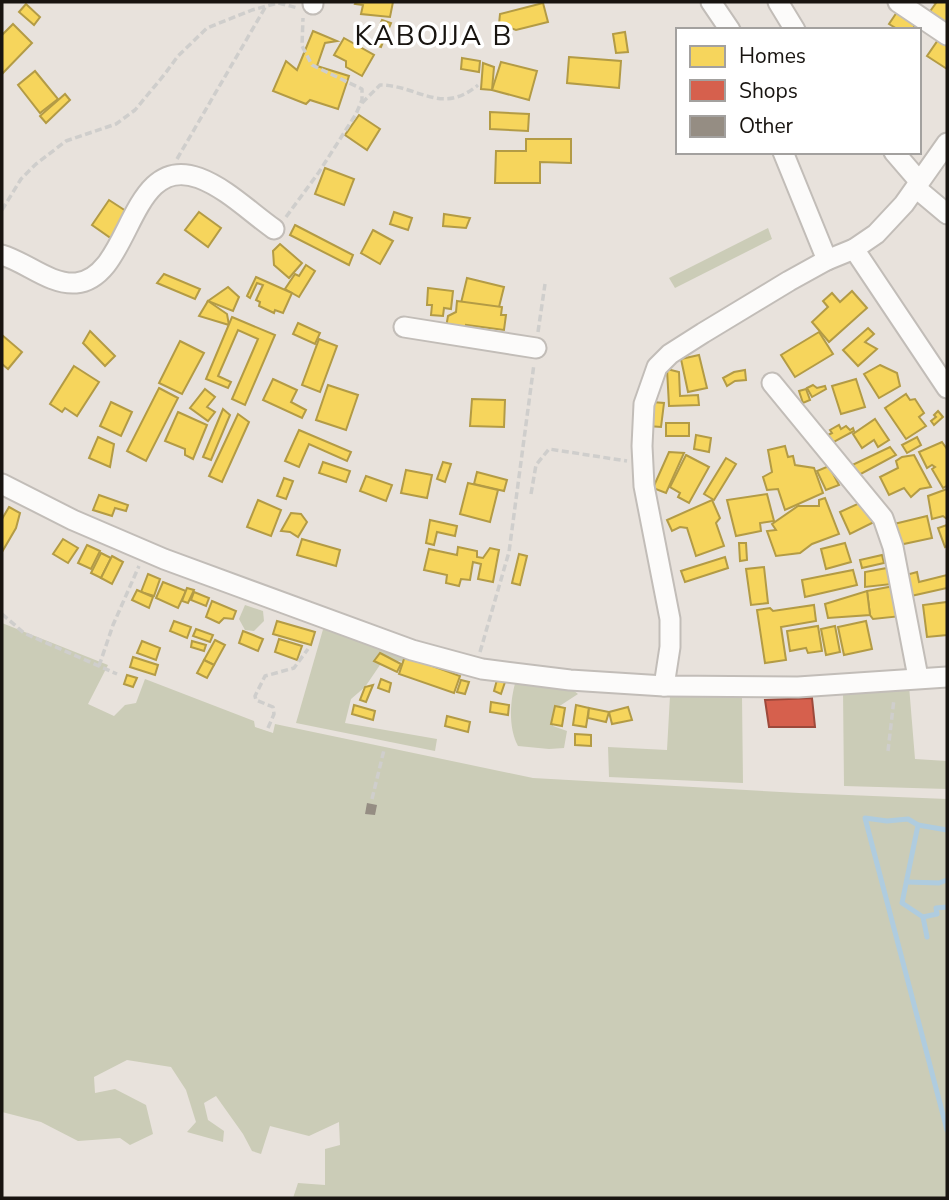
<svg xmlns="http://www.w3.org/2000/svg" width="949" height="1200" font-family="'Nunito Sans',sans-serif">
	<rect width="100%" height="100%" fill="#e8e2dc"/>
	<!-- green -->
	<g fill="#cbccb7">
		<polygon points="768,228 772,239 675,288 669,278"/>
		<polygon points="245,605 263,611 264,621 254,631 245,630 239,619"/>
		<polygon points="2,623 108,665 88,704 114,716 125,705 136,703 145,679 254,721 255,727 273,733 275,724 533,778 799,793 947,799 947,1198 293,1198 298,1183 325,1185 325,1149 340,1145 339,1122 309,1136 270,1126 261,1154 252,1151 243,1134 216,1096 204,1103 208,1120 224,1131 223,1142 187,1132 196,1122 186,1090 171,1067 127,1060 94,1077 95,1093 115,1089 146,1105 153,1134 130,1145 120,1138 78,1141 41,1122 2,1112"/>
		<polygon points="324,626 367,641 366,645 381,642 408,658 405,662 384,659 365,687 351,699 345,723 437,739 435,751 296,723"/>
		<path d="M516,680L564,683L578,694L555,709L553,726L567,731L564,748L549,749L518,746C508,727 510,700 516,680Z"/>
		<polygon points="909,686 915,759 947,761 947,789 844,786 843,691"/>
		<polygon points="670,696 742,697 743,783 609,777 608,747 667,750"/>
	</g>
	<!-- homes -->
	<g fill="#f6d55c" stroke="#b39b45" stroke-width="2">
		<polygon points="356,2 393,2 390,17 361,14 363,5 355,4"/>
		<polygon points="933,2 947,2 947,31 926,17 936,3"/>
		<polygon points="543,3 548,22 516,30 508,27 510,35 498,34 500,14"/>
		<polygon points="26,4 40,17 34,25 19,12"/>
		<polygon points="899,9 918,21 912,30 899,30 889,24"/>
		<polygon points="382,20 391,23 381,47 372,44"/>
		<polygon points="13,24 32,43 2,74 2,35"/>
		<polygon points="313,31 337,41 325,43 317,66 349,76 338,109 310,100 306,104 273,91 286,61 297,70"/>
		<polygon points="625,32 628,52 616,53 613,34"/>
		<polygon points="344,38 374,55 362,76 346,67 346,61 334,55"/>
		<polygon points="938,40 947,46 947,69 927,56"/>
		<polygon points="569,57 621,61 619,88 567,83"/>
		<polygon points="462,58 480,61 479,72 461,69"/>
		<polygon points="501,62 537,71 529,100 492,90"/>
		<polygon points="483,63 494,67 492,90 481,89"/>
		<polygon points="35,71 58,99 40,113 18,85"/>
		<polygon points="65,94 70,100 46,123 40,116"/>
		<polygon points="490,112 529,114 528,131 490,129"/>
		<polygon points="359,115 380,129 367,150 345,135"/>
		<polygon points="526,139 571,139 571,163 540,162 540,183 495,183 496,151 526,151"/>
		<polygon points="325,168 354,179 344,205 315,194"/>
		<polygon points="109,200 129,213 112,239 92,225"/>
		<polygon points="199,212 221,228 208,247 185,230"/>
		<polygon points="394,212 412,218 408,230 390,224"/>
		<polygon points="444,214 470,218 466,228 443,226"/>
		<polygon points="295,225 353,255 349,265 290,235"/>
		<polygon points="373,230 393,241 380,264 361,253"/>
		<polygon points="280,244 302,263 289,278 274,265 273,251"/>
		<polygon points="306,265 315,271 299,297 285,289 295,274 299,276"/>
		<polygon points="164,274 200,289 195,299 157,283"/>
		<polygon points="256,277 292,293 283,313 275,310 274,313 259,306 260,302 256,300 263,285 257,283 250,298 247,296"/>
		<polygon points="467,278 504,287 498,311 461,303"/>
		<polygon points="228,287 239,297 233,311 208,301"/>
		<polygon points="428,288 453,291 451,309 444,308 443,316 431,315 432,305 427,305"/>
		<polygon points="852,291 867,308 829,342 812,322 828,307 823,301 832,293 840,302"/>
		<polygon points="208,301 227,314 229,325 199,316"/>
		<polygon points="457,301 502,307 501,315 506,315 504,330 466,325 465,335 445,333 448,316 456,312"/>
		<polygon points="232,317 275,335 245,405 232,399 258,339 238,330 218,376 231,382 228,388 206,379"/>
		<polygon points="298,323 320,333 315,344 293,334"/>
		<polygon points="868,328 874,334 865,342 877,349 858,366 843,350"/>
		<polygon points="90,331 115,356 105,366 83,343"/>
		<polygon points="819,332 833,354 795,377 781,355"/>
		<polygon points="2,335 22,352 8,369 2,364"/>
		<polygon points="319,339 337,346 320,392 302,385"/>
		<polygon points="180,341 204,353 182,394 159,383"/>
		<polygon points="699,355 707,388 688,392 681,359"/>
		<polygon points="880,365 897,373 900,386 879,398 864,374"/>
		<polygon points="74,366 99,382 77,416 65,408 62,412 50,404"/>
		<polygon points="667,369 679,372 680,396 698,395 699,405 669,406"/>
		<polygon points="745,370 746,380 735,381 727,386 723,378 734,372"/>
		<polygon points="273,379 297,390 291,402 306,410 302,418 263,400"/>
		<polygon points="856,379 865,407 841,414 832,386"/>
		<polygon points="328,385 358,395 346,430 316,420"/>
		<polygon points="813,385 817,388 825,386 826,389 812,397 807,388"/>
		<polygon points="159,388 178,398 146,461 127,451"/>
		<polygon points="205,389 215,397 207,407 215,412 208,421 190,408"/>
		<polygon points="806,389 810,400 803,403 799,391"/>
		<polygon points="906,394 910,400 915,399 924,413 919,417 926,426 906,439 885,408"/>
		<polygon points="472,399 505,400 504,427 470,426"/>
		<polygon points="111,402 132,412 121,436 100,426"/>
		<polygon points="652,402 664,403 661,427 648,426"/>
		<polygon points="223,409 230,415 211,460 203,457"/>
		<polygon points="938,411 943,417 934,425 931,421 936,417 934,415"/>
		<polygon points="178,412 207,425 193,459 185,455 185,449 165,441"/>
		<polygon points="238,414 249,422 222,482 209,476"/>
		<polygon points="875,419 889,440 878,447 874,440 862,448 853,434"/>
		<rect x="666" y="423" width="23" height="13"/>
		<polygon points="839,425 841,429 846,426 850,430 853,428 854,431 832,443 828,435 832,433 830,430"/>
		<polygon points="299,430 351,452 347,461 309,444 299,467 285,461"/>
		<polygon points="696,435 711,438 709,452 694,449"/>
		<polygon points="98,437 114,444 110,467 89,458"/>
		<polygon points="917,437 921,445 907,453 902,445"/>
		<polygon points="942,442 947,449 947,486 943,488 932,469 935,467 932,465 927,468 919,452"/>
		<polygon points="785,446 788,457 793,456 795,465 814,468 823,493 785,510 778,489 767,490 763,477 772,472 768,450"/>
		<polygon points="890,447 896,455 857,476 848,467"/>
		<polygon points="669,452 684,453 666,493 653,488"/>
		<polygon points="686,455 709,467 689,503 678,497 680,493 670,487"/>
		<polygon points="914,455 931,487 920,489 911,497 904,488 889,495 880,477 898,468 896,461 902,457"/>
		<polygon points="726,458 736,464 714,500 704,494"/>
		<polygon points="323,462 350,471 346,482 319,473"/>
		<polygon points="443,462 451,464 445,482 437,479"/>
		<polygon points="829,466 839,485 826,490 817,471"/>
		<polygon points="406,470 432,475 427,498 401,493"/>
		<polygon points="477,472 507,480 504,491 474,484"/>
		<polygon points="366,476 392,485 386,501 360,491"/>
		<polygon points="284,478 293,481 286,499 277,496"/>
		<polygon points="468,483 498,490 490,522 460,514"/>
		<polygon points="947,489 947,519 943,516 932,519 928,496"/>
		<polygon points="767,494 774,521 760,523 761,531 736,536 727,500"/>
		<polygon points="99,495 128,505 126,511 115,508 112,516 93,510"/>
		<polygon points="825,498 839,534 812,544 800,553 776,556 767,531 776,530 772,524 798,506 819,506 819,500"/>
		<polygon points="258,500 281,510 271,536 247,527"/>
		<polygon points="712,500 720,518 716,523 724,546 696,556 687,528 680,527 672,531 667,520"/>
		<polygon points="864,501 874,522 850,534 840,512"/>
		<polygon points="9,507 20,513 16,528 2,552 2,519"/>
		<polygon points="291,513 301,514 307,522 298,537 290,532 281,531"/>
		<polygon points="927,516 932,538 899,545 894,524"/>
		<polygon points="430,520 457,526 455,536 437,532 434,545 426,543"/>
		<polygon points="947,525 947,546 945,547 938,528"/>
		<polygon points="63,539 78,548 68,563 53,554"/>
		<polygon points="302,539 340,550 336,566 297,555"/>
		<polygon points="739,543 746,543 747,560 740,561"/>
		<polygon points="845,543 851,562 826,569 821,549"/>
		<polygon points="87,545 100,551 91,569 78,563"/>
		<polygon points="458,547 477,551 477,557 483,558 490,548 499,550 493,582 478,579 481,564 473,562 470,580 461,579 459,586 446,583 447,575 424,570 429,549 457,555"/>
		<polygon points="101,553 111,558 101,578 91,573"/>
		<polygon points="519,554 527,556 520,585 512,583"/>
		<polygon points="882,555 884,563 862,568 860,560"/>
		<polygon points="112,556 123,562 112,584 101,578"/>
		<polygon points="725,557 728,568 685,582 681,571"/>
		<polygon points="764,567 768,603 751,605 746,569"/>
		<polygon points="887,568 892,584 865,587 865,572"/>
		<polygon points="853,570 857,585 805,597 802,580"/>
		<polygon points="917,572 919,582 947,575 947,588 911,596 906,575"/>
		<polygon points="148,574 160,579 154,596 141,592"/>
		<polygon points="163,582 186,591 178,608 156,598"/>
		<polygon points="894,586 902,616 873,619 870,615 867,591"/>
		<polygon points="187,588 194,590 188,603 182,601"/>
		<polygon points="137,590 153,597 149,608 132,600"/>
		<polygon points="867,591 870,615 828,618 825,604"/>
		<polygon points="194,592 209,598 206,606 191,600"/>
		<polygon points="212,601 236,611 233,619 224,618 219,623 206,617"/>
		<polygon points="947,602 947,635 927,637 923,605"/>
		<polygon points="814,605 816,621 781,627 786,660 765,663 757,610 770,608 773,611"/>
		<polygon points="174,621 191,627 187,638 170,631"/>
		<polygon points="277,621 315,632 311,645 273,634"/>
		<polygon points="866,621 872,649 844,655 838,627"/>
		<polygon points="818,626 822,651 808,653 806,648 790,651 787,631"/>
		<polygon points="835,626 840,652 826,655 821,629"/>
		<polygon points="196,629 213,635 210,642 193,636"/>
		<polygon points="243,631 263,639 258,651 239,643"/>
		<polygon points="279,639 302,646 297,660 275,652"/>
		<polygon points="215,640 225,645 214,665 204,660"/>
		<polygon points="142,641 160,648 156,660 137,653"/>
		<polygon points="192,641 206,645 204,651 191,647"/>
		<polygon points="380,653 401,664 397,672 374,661"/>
		<polygon points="405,656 460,676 454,693 399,674"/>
		<polygon points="133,657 158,665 155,675 130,667"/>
		<polygon points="204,660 214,665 207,678 197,673"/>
		<polygon points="127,675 137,678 133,687 124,684"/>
		<polygon points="498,676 506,679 501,694 494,691"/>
		<polygon points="381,679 391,683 389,692 378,688"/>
		<polygon points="461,680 469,682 465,694 457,692"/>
		<polygon points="373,685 366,702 360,700 365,687"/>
		<polygon points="491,702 509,705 508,715 490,712"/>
		<polygon points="354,705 375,711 373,720 352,714"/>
		<polygon points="576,705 589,708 586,727 573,725"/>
		<polygon points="555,706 565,708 562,726 551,724"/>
		<polygon points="628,707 632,720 612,724 609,712"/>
		<polygon points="589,708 609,712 606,722 588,718"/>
		<polygon points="447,716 470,722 468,732 445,726"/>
		<polygon points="575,734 591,735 591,746 575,745"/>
	</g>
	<!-- shops -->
	<polygon fill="#d6604d" stroke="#9d493b" stroke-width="2" points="812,698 815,727 769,727 765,700"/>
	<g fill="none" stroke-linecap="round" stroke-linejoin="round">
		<!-- stream -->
		<g stroke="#afccdf" stroke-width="5">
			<polyline points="918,825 902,903 923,917 927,937"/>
			<polyline points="947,830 918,825 908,819 887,821 865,818 947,1130"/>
			<polyline points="907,882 939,883 947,880"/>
			<polyline points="923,917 937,914 936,908 947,907"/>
		</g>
	</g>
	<!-- building -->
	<polygon fill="#958d83" points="367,803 377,805 375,815 365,814"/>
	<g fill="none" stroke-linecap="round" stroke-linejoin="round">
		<defs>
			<g id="street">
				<polyline points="711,2 730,30"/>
				<polyline points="778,2 795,30"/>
				<polyline points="898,2 947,35"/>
				<polyline points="313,4 313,2"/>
				<polyline points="783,152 827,260"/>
				<polyline points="894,152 919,181"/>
				<polyline points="916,188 947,214"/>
				<polyline points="854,249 947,388"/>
				<path d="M2,255C26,262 50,285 76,283C132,278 128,152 199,178C226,188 250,212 274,229"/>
				<polyline points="404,327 536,348"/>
				<polyline points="772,383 883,518 893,547 918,677"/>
				<polyline points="2,484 73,520 164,559 412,650 482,669 570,680 664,686 798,687 947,677"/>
				<polyline points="664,686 670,647 670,619 644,486 642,446 644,404 657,367 670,354 703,333 789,281 827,260 854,249 876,234 904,204 947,143"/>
			</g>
		</defs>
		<!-- street casing -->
		<use href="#street" stroke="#c2bdb8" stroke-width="23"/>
		<!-- path -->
		<g stroke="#cfcecc" stroke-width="3.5" stroke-dasharray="7 3.5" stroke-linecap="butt">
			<path d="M362,103L380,85C418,85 441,116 478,85"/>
			<polyline points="177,159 266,6"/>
			<polyline points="2,210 21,179 36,164 66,141 116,124 135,110 164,75 178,56 207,28 252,10 278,3 298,8"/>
			<polyline points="286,217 319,172 356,114 362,100 362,89 312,65 302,46 303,18"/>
			<polyline points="538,332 545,284"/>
			<polyline points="531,494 536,465 549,449 627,461"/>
			<polyline points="2,614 24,633 117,674"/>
			<polyline points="480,652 509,552 534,364"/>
			<polyline points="99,666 113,625 139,566"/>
			<polyline points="268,728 274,714 273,707 256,700 255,696 265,676 294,668 308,649"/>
			<polyline points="888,751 894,699"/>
			<polyline points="372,799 384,750"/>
		</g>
		<!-- street -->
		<use href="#street" stroke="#fcfbfa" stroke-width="19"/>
	</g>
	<g text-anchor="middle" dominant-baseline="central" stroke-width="7" stroke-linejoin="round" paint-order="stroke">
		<!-- quarter labels -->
		<g font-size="28" letter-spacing="2" fill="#181410" stroke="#fff">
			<text x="434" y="36">KABOJJA B</text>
		</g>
	</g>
	<!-- border -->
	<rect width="949" height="1200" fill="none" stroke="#181410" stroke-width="7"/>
	<!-- legend -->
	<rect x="676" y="28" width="245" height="126" fill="#ffffff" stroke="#a3a19f" stroke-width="2"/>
	<rect x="690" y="46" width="35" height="21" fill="#f6d55c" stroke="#a3a19f" stroke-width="2"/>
	<text x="739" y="63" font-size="21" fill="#181410">Homes</text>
	<rect x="690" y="80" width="35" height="21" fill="#d6604d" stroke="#a3a19f" stroke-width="2"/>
	<text x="739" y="98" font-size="21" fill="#181410">Shops</text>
	<rect x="690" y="116" width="35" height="21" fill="#958d83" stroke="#a3a19f" stroke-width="2"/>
	<text x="739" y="133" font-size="21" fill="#181410">Other</text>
</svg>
